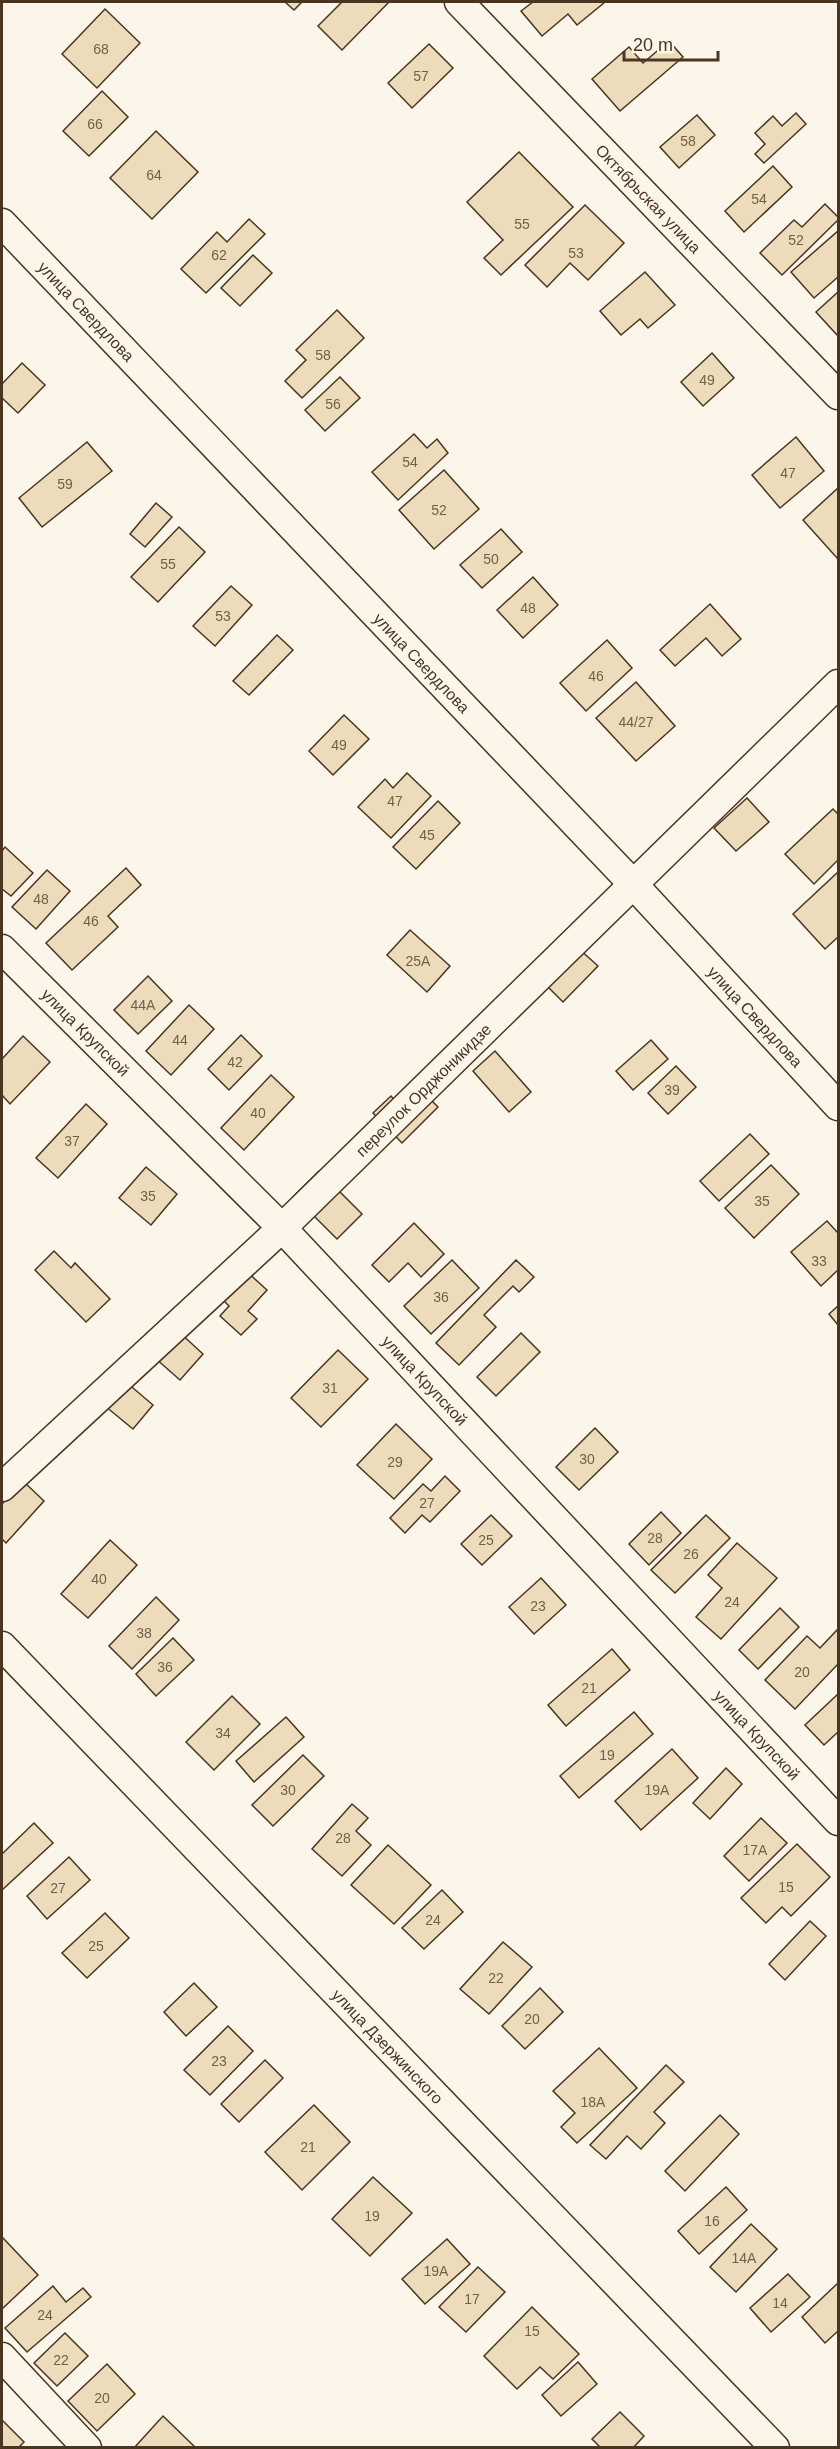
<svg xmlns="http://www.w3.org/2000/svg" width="840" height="2449" font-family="Arial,sans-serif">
	<rect width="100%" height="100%" fill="#fbf6e9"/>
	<!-- building -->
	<g fill="#ecdcbc" stroke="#4a3520" stroke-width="1.5">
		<polygon points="285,2 302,2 294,10"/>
		<polygon points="342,2 389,2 342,50 318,26"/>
		<polygon points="533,2 605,2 577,25 568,14 542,36 521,11"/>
		<polygon points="105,9 140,43 97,88 62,54"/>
		<polygon points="669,41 683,57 620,111 592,79 629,47 643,63"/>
		<polygon points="429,44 453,68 412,108 388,83"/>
		<polygon points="102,91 128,117 89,156 63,131"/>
		<polygon points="796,113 806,124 764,163 755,154 765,144 755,133 773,116 782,126"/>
		<polygon points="697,115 715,135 679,168 660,147"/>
		<polygon points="156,131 198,172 152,219 110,178"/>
		<polygon points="519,152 573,207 501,275 484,258 503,240 467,202"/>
		<polygon points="773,166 792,187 744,232 725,211"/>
		<polygon points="825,204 838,217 838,220 782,275 760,253 794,220 802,227"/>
		<polygon points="585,205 624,243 588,280 570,263 547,287 525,265"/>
		<polygon points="249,219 265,234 206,293 181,269 217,232 227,242"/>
		<polygon points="838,231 838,277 814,298 791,272"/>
		<polygon points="253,255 272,273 240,306 221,288"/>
		<polygon points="645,272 675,305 648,328 640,319 621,335 600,311"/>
		<polygon points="838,292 838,336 816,312"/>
		<polygon points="337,310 364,338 302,398 285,381 306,360 296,350"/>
		<polygon points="712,353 734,378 703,406 681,382"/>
		<polygon points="22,363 45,385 18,413 2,398 2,384"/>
		<polygon points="340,377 360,398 325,431 305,410"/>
		<polygon points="414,434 427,448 437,439 448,453 398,500 372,472"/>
		<polygon points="796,437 824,471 780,508 752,475"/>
		<polygon points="87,442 112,471 42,527 19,498"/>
		<polygon points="444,470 479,509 434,549 399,510"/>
		<polygon points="838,488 838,557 837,558 803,520"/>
		<polygon points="156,503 172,517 145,547 130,534"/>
		<polygon points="179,527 205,552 158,602 131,577"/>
		<polygon points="501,529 522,552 482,588 460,565"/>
		<polygon points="533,577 558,605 523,638 497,610"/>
		<polygon points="231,586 252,605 215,646 193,626"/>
		<polygon points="710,604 741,639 722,656 706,638 675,666 660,650"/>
		<polygon points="277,635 293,650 249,695 233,681"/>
		<polygon points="607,640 632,668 586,711 560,683"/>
		<polygon points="636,682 675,726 636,761 596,718"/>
		<polygon points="344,715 369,739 333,775 309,751"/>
		<polygon points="407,773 431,796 391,838 358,807 385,779 393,788"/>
		<polygon points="747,798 769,822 736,851 714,828"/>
		<polygon points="438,801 460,823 416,869 393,847"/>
		<polygon points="833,809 838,814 838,860 814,884 785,854"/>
		<polygon points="5,847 33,873 11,896 2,889 2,851"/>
		<polygon points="126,868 141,885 108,916 118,927 72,970 46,943"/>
		<polygon points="47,870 70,891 36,929 12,907"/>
		<polygon points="838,872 838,937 825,949 793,914"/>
		<polygon points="410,930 450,966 427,992 387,955"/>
		<polygon points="578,948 598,966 563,1002 544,983"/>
		<polygon points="148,976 172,1001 138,1034 114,1010"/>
		<polygon points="189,1005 214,1029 171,1075 146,1051"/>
		<polygon points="241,1035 262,1056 229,1090 208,1069"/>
		<polygon points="23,1036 50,1062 10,1104 2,1095 2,1059"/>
		<polygon points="651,1040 668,1059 633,1090 616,1071"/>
		<polygon points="495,1051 531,1092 509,1112 473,1071"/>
		<polygon points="676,1066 696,1087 668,1114 648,1093"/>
		<polygon points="271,1075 294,1097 244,1150 221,1128"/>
		<polygon points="418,1087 438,1107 402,1143 373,1113 391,1096 399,1105"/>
		<polygon points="86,1104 107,1124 58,1178 36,1158"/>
		<polygon points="750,1134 769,1154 719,1201 700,1181"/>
		<polygon points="771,1165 799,1194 754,1238 725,1208"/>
		<polygon points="146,1167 177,1194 151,1225 119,1198"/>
		<polygon points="319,1171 362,1214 337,1239 294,1196"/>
		<polygon points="827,1221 838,1233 838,1270 821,1286 791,1252"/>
		<polygon points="414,1223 444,1254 421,1277 408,1263 389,1282 372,1265"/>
		<polygon points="54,1251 71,1268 75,1263 110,1299 86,1322 35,1270"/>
		<polygon points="452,1260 479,1288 431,1334 404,1306"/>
		<polygon points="516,1260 534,1277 519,1292 513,1286 484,1315 496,1327 459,1365 436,1343"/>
		<polygon points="245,1270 267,1290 248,1311 257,1319 241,1335 220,1316 229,1306 220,1297"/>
		<polygon points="838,1306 838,1325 829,1314"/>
		<polygon points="179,1332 203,1354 180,1380 155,1358"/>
		<polygon points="521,1333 540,1352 496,1396 477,1377"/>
		<polygon points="338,1350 368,1379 321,1427 291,1398"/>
		<polygon points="126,1382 153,1405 133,1429 105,1406"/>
		<polygon points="396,1424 432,1459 394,1499 357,1465"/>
		<polygon points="595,1428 618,1452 579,1490 556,1467"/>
		<polygon points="445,1476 460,1491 430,1522 422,1515 405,1533 390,1518 423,1484 431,1491"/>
		<polygon points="23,1481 44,1501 6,1543 2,1539 2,1504"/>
		<polygon points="661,1512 681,1533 649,1565 629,1544"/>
		<polygon points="491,1515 512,1536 482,1565 461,1544"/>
		<polygon points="706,1515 730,1538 675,1593 651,1570"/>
		<polygon points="110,1540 137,1565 88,1618 61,1594"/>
		<polygon points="737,1543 777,1578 721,1639 696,1617 722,1588 708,1575"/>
		<polygon points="541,1578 566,1605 534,1634 509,1607"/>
		<polygon points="156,1597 179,1620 132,1669 109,1646"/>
		<polygon points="780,1608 799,1627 758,1669 739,1650"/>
		<polygon points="838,1629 838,1664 795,1709 765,1680 807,1636 820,1648"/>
		<polygon points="173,1638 194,1660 156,1696 136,1674"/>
		<polygon points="612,1649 630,1670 566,1726 548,1705"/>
		<polygon points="838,1694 838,1732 824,1745 805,1725"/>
		<polygon points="232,1696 260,1724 214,1770 186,1742"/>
		<polygon points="634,1712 653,1734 579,1798 560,1776"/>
		<polygon points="286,1717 304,1737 254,1782 236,1761"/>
		<polygon points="672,1749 698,1778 641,1830 615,1801"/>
		<polygon points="303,1755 324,1776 273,1826 252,1805"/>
		<polygon points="726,1768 742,1784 710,1819 693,1803"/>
		<polygon points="352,1804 368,1818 356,1831 371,1845 342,1876 312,1849"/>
		<polygon points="761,1818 787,1843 749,1881 724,1856"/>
		<polygon points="34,1823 53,1843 2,1890 2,1854"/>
		<polygon points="797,1844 830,1877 791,1916 782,1907 766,1923 741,1898"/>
		<polygon points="388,1845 431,1885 394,1924 351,1885"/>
		<polygon points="69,1857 90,1880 47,1919 27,1896"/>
		<polygon points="442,1890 463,1912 424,1949 402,1928"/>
		<polygon points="105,1913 129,1938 87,1978 62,1953"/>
		<polygon points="810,1921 826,1936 785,1980 769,1964"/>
		<polygon points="503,1942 532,1967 489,2014 460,1989"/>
		<polygon points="194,1983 217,2007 186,2036 164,2012"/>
		<polygon points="540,1988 563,2012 525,2049 502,2026"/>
		<polygon points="228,2026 253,2051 210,2095 184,2070"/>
		<polygon points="599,2048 637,2088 577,2143 561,2127 575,2113 553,2091"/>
		<polygon points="265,2060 283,2078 239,2122 221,2104"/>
		<polygon points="666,2065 684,2082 654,2112 665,2123 641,2149 627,2136 606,2159 590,2145"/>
		<polygon points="314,2105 350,2142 302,2190 265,2152"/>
		<polygon points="720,2115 739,2134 685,2191 665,2171"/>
		<polygon points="373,2177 412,2213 370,2256 332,2219"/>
		<polygon points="726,2187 747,2210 699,2254 678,2231"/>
		<polygon points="751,2224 777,2249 736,2292 710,2267"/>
		<polygon points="3,2238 38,2275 2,2309 2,2239"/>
		<polygon points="447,2239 470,2264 425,2304 402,2279"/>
		<polygon points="478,2267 505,2292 466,2332 439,2307"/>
		<polygon points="788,2274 810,2297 771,2332 750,2308"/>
		<polygon points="838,2283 838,2331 825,2343 802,2317"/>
		<polygon points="53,2286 66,2302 83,2288 91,2297 27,2352 5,2328"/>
		<polygon points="532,2307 579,2354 553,2379 540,2367 517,2389 484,2356"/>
		<polygon points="65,2333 88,2356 57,2386 34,2363"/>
		<polygon points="578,2362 597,2384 561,2416 542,2395"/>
		<polygon points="107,2364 135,2394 97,2431 68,2401"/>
		<polygon points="620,2412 644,2436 633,2448 601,2448 592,2439"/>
		<polygon points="163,2416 196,2448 134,2448"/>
		<polygon points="2,2420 24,2442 18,2448 2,2448"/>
	</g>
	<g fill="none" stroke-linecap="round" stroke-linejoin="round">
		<defs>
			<g id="street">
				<path id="s1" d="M459,2L838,395"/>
				<path id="s2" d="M2,223L633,884L838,1106"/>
				<path id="s3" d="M2,949L282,1228L838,1821"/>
				<path id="s4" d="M2,1487L282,1228L838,684"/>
				<path id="s5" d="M2,1646L775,2448"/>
				<polyline points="2,2357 87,2448"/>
			</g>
		</defs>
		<!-- street casing -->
		<use href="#street" stroke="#4a3520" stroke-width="31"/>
		<!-- street -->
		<use href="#street" stroke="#fbf6e9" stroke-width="28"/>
	</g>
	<g text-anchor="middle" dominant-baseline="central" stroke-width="4.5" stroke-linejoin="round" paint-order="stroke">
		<!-- number labels -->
		<g font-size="14" fill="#725f47">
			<text x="101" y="49">68</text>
			<text x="421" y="76">57</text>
			<text x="95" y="124">66</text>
			<text x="688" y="141">58</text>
			<text x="154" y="175">64</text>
			<text x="759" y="199">54</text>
			<text x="522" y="224">55</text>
			<text x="796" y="240">52</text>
			<text x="576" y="253">53</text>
			<text x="219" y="255">62</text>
			<text x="323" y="355">58</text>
			<text x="707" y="380">49</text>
			<text x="333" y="404">56</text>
			<text x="410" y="462">54</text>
			<text x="788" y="473">47</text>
			<text x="65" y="484">59</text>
			<text x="439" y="510">52</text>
			<text x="491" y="559">50</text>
			<text x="168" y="564">55</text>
			<text x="528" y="608">48</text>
			<text x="223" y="616">53</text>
			<text x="596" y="676">46</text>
			<text x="636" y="722">44/27</text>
			<text x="339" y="745">49</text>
			<text x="395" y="801">47</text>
			<text x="427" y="835">45</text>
			<text x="41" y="899">48</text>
			<text x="91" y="921">46</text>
			<text x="418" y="961">25А</text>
			<text x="143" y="1005">44А</text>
			<text x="180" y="1040">44</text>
			<text x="235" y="1062">42</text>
			<text x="672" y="1090">39</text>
			<text x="258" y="1113">40</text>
			<text x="72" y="1141">37</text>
			<text x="148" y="1196">35</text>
			<text x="762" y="1201">35</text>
			<text x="819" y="1261">33</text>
			<text x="441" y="1297">36</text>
			<text x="330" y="1388">31</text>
			<text x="587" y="1459">30</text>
			<text x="395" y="1462">29</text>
			<text x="427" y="1503">27</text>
			<text x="655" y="1538">28</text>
			<text x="486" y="1540">25</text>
			<text x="691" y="1554">26</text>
			<text x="99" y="1579">40</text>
			<text x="732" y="1602">24</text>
			<text x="538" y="1606">23</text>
			<text x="144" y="1633">38</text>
			<text x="165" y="1667">36</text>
			<text x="802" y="1672">20</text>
			<text x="589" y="1688">21</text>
			<text x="223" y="1733">34</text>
			<text x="607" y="1755">19</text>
			<text x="288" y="1790">30</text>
			<text x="657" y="1790">19А</text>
			<text x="343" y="1838">28</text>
			<text x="755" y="1850">17А</text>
			<text x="786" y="1887">15</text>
			<text x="58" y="1888">27</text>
			<text x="433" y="1920">24</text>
			<text x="96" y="1946">25</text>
			<text x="496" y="1978">22</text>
			<text x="532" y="2019">20</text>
			<text x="219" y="2061">23</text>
			<text x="593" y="2102">18А</text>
			<text x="308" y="2147">21</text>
			<text x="372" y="2216">19</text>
			<text x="712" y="2221">16</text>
			<text x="744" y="2258">14А</text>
			<text x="436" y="2271">19А</text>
			<text x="472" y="2299">17</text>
			<text x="780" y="2303">14</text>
			<text x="45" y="2315">24</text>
			<text x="532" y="2331">15</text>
			<text x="61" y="2360">22</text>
			<text x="102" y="2398">20</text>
		</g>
		<!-- street labels -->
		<g font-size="16" fill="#4a3520" stroke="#fbf6e9">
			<text stroke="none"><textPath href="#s1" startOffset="273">Октябрьская улица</textPath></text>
			<text stroke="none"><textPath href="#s2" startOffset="122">улица Свердлова</textPath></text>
			<text stroke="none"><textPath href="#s2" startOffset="608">улица Свердлова</textPath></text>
			<text stroke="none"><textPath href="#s2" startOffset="1094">улица Свердлова</textPath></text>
			<text stroke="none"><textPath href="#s3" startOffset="118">улица Крупской</textPath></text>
			<text stroke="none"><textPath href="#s4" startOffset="579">переулок Орджоникидзе</textPath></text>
			<text stroke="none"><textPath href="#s3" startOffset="604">улица Крупской</textPath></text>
			<text stroke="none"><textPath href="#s3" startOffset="1090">улица Крупской</textPath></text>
			<text stroke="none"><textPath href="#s5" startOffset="556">улица Дзержинского</textPath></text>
		</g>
	</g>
	<!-- border -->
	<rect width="840" height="2449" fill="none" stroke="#4a3520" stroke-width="6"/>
	<!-- scale -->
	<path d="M624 51v9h94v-9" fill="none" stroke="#4a3520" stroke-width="3"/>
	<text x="633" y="51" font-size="18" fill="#4a3520" stroke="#fbf6e9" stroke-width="4.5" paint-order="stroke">20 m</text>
</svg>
